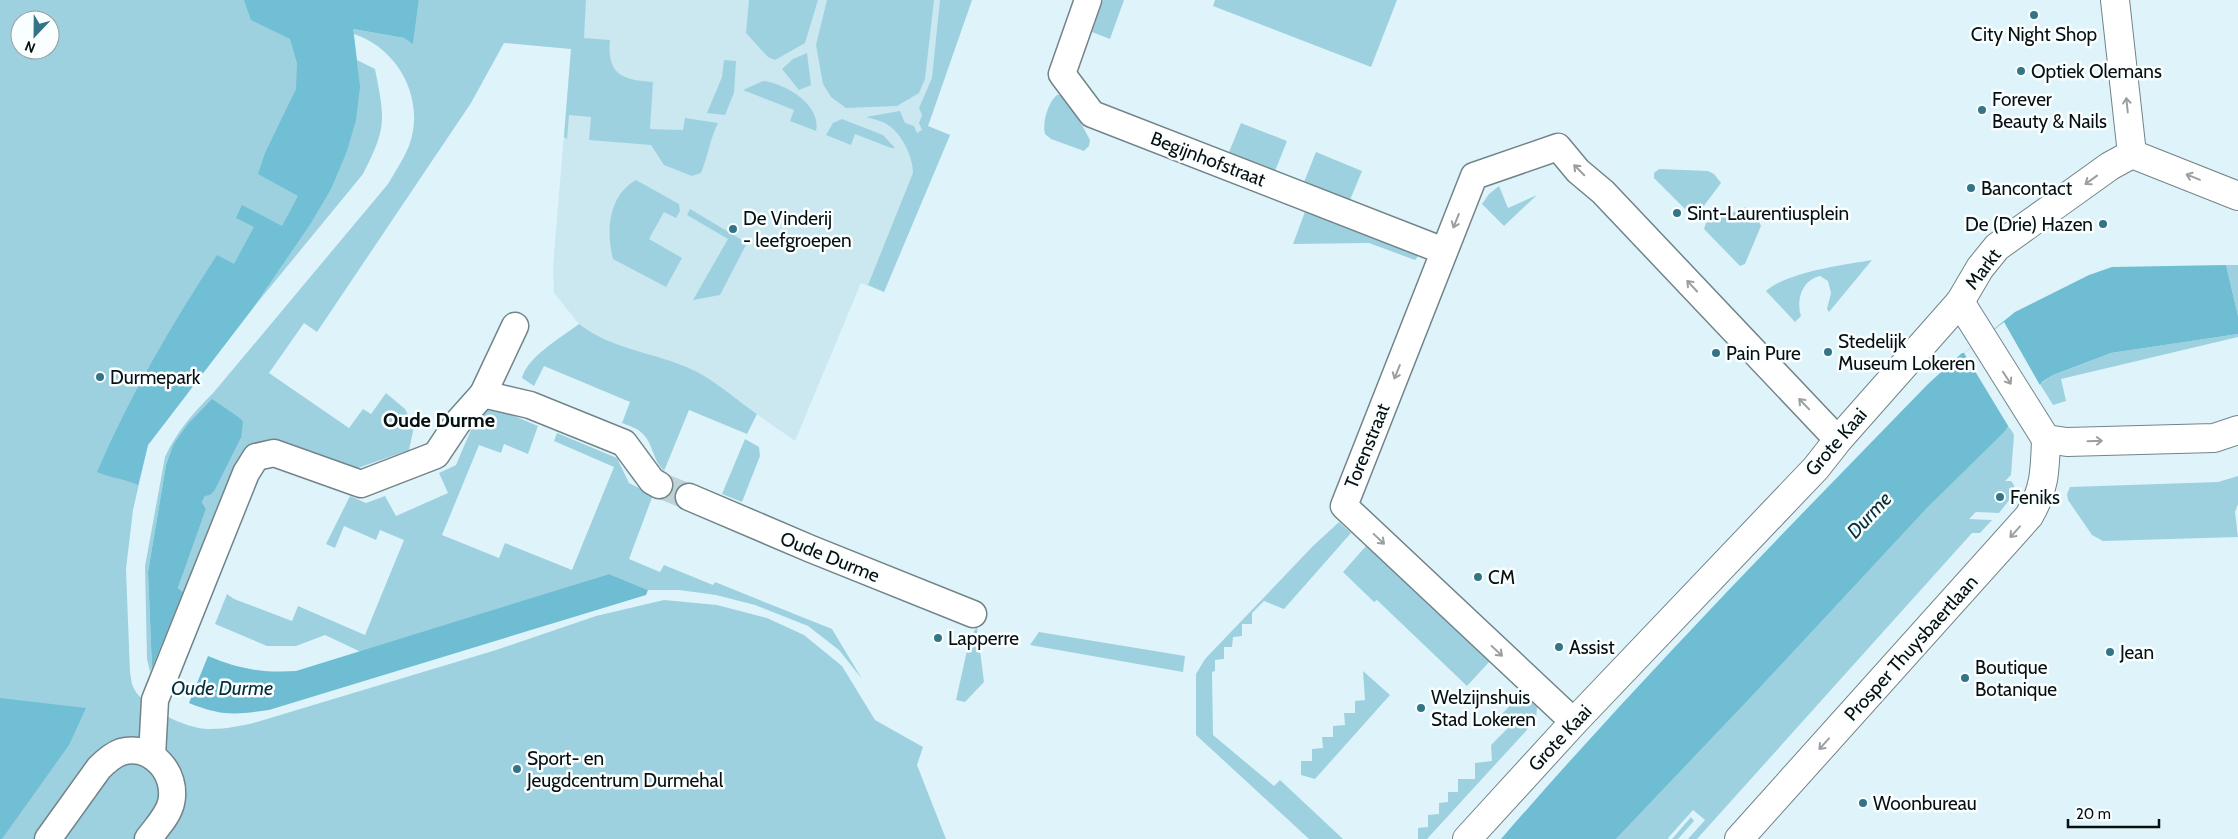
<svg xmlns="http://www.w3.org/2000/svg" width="2238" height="839" font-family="Cabin,sans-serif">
	<rect width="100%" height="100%" fill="#dff4fa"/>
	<!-- built -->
	<polygon fill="#cbe8f1" points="483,0 972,0 928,126 950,135 884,292 861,283 795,441 695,371 602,340 593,335 579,324 554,293 553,267 571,49 493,41"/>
	<!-- green -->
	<g fill="#9ed1e0" fill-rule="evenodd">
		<path d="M0,0H348L353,29L404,38L413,43L419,0H586L584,38L610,40C607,74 621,80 653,82L650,129L683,130L685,118L718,123C710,139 708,156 701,173L692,176L664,165L651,145L589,140L591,117L569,115L567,139L564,137L571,49L504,43L471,103L317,332L304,323L269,373L349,428L363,409L371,414L386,393L405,409L414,427L409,450L358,468L278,440L258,446L222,499L183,592L178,588L206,509L202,502L205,496L215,490L241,438L240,418L212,400L173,445L166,465L148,572L152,668L150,672L147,659L145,566L165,457C177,431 194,412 214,392L388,184C395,172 403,160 409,146C426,100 399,49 354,34L357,60L375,69C385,120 387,127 363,174L253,308L148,445L133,510L126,569L130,673C131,676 131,681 132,684C139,707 188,730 210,729C226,729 241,726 257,722L496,650L596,616L664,600L717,605L767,618L804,635L842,666L875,720L923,747L917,765L946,839H0ZM20,20H50V50H20Z"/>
		<polygon points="749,0 818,0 805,43 775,60 768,57 746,33"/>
		<polygon points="827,0 934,0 925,79 919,93 897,106 846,108 831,97 823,84 816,45"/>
		<path d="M940,0H972L928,126L950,135L884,292L868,285L913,173C913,157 902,134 888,125C882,121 873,119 866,117L900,111L905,123L914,126L917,133L922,130L919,123L922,115L919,108L932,78Z"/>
		<polygon points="1103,0 1124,0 1110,39 1092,32"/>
		<polygon points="1215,0 1397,0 1371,67 1213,6"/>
		<polygon points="807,53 811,85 799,90 782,69 793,59"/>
		<polygon points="724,60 736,61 734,93 725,115 707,113 722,77"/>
		<path d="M763,81C785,83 822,105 816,131L790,121L794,110L743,90Z"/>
		<path d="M1057,95H1063L1068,99L1090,140L1089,146L1084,151L1051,139L1045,134C1042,123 1048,102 1057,95Z"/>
		<polygon points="842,119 883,135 895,148 891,148 855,134 851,145 826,135 833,123"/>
		<polygon points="1241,123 1287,141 1275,171 1229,152"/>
		<polygon points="1316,152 1362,171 1350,200 1304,182"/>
		<polygon points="1659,169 1708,171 1714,174 1721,183 1697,215 1692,216 1654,178 1654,173"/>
		<path d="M636,180L679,204L680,211L676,218L664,212L649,239L682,258L666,287L613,259C606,231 608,196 636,180Z"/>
		<polygon points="1499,186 1508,208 1537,195 1504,226 1482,204 1489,194"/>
		<polygon points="1746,207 1758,219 1761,226 1745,264 1740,266 1704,229 1706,223"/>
		<polygon points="690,209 747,243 720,295 693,300 728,239 687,215"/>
		<polygon points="1306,209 1419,255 1415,260 1369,243 1293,244"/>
		<path d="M1872,260L1829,312L1827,309L1831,293L1828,281L1820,276C1802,280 1796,300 1801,316L1795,322L1766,291C1787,272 1843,265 1872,260Z"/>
		<polygon points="2226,265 2238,265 2238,316"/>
		<path d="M579,324C612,350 655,352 693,370C713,379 738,401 757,414L747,434L689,410L664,471C653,460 653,445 644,435C639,429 630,426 622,423L630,402L544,366L534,386L522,378C527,357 562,337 579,324Z"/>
		<polygon points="2238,334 2238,337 2061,379 2066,401 2053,405 2040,384 2053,375 2111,353"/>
		<polygon points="490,408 502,411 538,426 528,454 504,444 501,453 479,445 442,535 499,558 505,543 572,570 614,467 554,441 557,433 617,458 629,483 653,495 629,559 660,572 664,565 713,585 715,582 832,629 862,679 839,650 808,626 755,605 716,595 679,590 648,590 609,574 361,652 325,635 296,646 267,646 215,624 227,594 234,599 292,621 298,606 365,635 404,540 380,530 376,540 344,526 335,548 326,544 350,496 366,503 385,496 396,516 448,493 439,473 456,465 476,418"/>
		<polygon points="2009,426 2014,435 2011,475 2005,481 2011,481 2014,485 2014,494 1999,513 1976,512 1969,519 1992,520 1980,533 1972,533 1697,839 1688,839 1705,820 1693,810 1668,838 1669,839 1616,839 1754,694 1928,507"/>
		<polygon points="745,439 759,447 760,456 742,502 722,494"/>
		<polygon points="2238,476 2238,504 2235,512 2238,537 2103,541 2092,535 2068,500 2067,494 2070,487 2218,482"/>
		<polygon points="1339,522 1351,533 1284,609 1264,601 1252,613 1252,624 1242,624 1242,636 1233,637 1232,647 1224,647 1224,659 1215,660 1215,671 1212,672 1213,735 1274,786 1280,780 1343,839 1309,839 1196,735 1196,674 1205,659 1313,546"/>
		<polygon points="1366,546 1490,661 1467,686 1377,600 1374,602 1343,572"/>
		<polygon points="977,627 984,682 965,702 956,700 970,637"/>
		<polygon points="1039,632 1185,656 1183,672 1030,645"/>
		<polygon points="1363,671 1390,695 1315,779 1301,775 1301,761 1312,761 1312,749 1323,748 1322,737 1333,737 1333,726 1345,725 1344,713 1355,713 1355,701 1365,700"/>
		<polygon points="1522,693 1537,707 1536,720 1427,839 1418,839 1418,828 1428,827 1428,815 1439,814 1439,803 1448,802 1448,792 1458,792 1458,779 1475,779 1475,763 1492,761 1491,745 1509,727 1499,717"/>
		<polygon points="1691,817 1694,821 1678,839 1672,839"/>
	</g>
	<!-- forest -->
	<g fill="#71bfd4">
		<path d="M244,0H419L413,44L404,38L353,29L360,87L356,120L347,151L331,189L311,223L253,308L148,445L138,485C125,479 111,478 97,472C130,395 171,326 217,255L234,264L254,227L236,218L242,205L282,226L298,196L258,174L265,153L296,89L297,63L290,39L251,20Z"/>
		<polygon points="0,698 86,708 69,745 2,839 0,839"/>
	</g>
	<!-- water -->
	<g fill="#6fbdd2">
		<path d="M2226,265L2238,316V334L2111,353L2053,375L2042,382L2004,432L1928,507L1754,694L1616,839H1501C1637,682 1783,533 1928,384L1962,353H1964L2015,312L2089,275L2112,267Z"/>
		<polygon points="212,399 240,418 243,422 241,438 215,490 210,495 205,496 202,502 206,509 178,588 183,592 152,668 148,572 166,465 173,445 187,425"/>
		<path d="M609,574L648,590L646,595L269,710C235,715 221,716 189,703L208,656C239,669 262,673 296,671Z"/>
	</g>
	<!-- pier -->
	<polygon fill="#dff4fa" points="2004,322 2041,387 2010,429 1964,353"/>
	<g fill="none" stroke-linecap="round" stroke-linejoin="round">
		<!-- minor-tunnel -->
		<polyline stroke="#bfd2d7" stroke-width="26" stroke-dasharray="26 13" stroke-linecap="butt" points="659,485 689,497"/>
		<defs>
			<g id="minor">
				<polyline points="1088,0 1062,74 1092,114 1444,251"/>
				<polyline points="483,394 515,326"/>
				<polyline points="689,497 811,549 973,614"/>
				<polyline points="1574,722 1344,506 1474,176 1558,147 1578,171 1603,192 1838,440"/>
				<polyline points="152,756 155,700 246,473 256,457 274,453 361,484 436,455 458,422 483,394 530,405 624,443 652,481 659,485"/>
				<path d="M48,839L99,768C105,762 113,755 121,752C152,743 178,774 171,803C168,816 156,828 148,839"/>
			</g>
			<g id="tertiary">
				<polyline points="2115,0 2132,154"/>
				<polyline points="1960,302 2046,439 2067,442 2214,438 2238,430"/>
				<polyline points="1467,839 1574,722 1816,468 1838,440 1960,302 1980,268 1997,247 2110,166 2132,154 2238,196"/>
				<path d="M1739,839L2029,516C2045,489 2045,470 2046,439"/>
			</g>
		</defs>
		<!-- minor casing -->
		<use href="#minor" stroke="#718489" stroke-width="29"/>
		<!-- tertiary casing -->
		<use href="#tertiary" stroke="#718489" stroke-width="30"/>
		<!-- minor -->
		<use href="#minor" stroke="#fff" stroke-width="26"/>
		<!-- tertiary -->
		<use href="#tertiary" stroke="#fff" stroke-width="28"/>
	</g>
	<!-- one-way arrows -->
	<defs><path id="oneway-shaft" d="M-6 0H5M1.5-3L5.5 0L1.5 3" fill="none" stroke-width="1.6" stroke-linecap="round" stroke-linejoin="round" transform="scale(1.25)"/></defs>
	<g stroke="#9c9fa0">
		<use href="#oneway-shaft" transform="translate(2127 105) rotate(-96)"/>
		<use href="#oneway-shaft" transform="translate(1579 170) rotate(-135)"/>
		<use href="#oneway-shaft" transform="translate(2193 177) rotate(-158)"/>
		<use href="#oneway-shaft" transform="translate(2091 180) rotate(144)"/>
		<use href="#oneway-shaft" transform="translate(1456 221) rotate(112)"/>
		<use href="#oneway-shaft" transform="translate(1692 286) rotate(-133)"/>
		<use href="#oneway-shaft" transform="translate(1397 372) rotate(112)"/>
		<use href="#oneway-shaft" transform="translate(2007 378) rotate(57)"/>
		<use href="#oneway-shaft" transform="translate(1804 404) rotate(-134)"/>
		<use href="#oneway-shaft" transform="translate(2095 441) rotate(-2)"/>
		<use href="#oneway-shaft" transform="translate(2015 532) rotate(132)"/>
		<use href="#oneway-shaft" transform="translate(1379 539) rotate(43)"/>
		<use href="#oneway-shaft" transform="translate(1497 651) rotate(43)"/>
		<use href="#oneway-shaft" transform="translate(1824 744) rotate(132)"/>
	</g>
	<!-- markers -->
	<g fill="#337586" stroke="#f9feff" stroke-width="2">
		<circle cx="2034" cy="15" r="5"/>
		<circle cx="2021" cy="71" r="5"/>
		<circle cx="1982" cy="110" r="5"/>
		<circle cx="1971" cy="188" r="5"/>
		<circle cx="1677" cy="213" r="5"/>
		<circle cx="2103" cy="224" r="5"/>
		<circle cx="733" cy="229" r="5"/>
		<circle cx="1828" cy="352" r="5"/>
		<circle cx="1716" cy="353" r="5"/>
		<circle cx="100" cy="377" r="5"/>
		<circle cx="2000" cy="497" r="5"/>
		<circle cx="1478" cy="577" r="5"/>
		<circle cx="938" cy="638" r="5"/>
		<circle cx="1559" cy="647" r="5"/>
		<circle cx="2110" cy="652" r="5"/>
		<circle cx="1965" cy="678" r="5"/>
		<circle cx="1421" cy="708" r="5"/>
		<circle cx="517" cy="769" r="5"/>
		<circle cx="1863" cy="803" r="5"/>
	</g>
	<g text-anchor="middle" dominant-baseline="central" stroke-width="5" stroke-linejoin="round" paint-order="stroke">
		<!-- poi labels -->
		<g font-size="19" fill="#080f11" stroke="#f9feff" text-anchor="start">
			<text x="2034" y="34" text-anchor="middle">City Night Shop</text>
			<text x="2031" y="71">Optiek Olemans</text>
			<text x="1992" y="99">Forever<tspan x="1992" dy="22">Beauty &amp; Nails</tspan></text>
			<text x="1981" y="188">Bancontact</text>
			<text x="1687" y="213">Sint-Laurentiusplein</text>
			<text x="743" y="218">De Vinderij<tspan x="743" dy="22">- leefgroepen</tspan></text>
			<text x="2093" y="224" text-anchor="end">De (Drie) Hazen</text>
			<text x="1838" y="341">Stedelijk<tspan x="1838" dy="22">Museum Lokeren</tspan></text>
			<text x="1726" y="353">Pain Pure</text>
			<text x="110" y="377">Durmepark</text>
			<text x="2010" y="497">Feniks</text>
			<text x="1488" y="577">CM</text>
			<text x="948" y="638">Lapperre</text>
			<text x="1569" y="647">Assist</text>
			<text x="2120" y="652">Jean</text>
			<text x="1975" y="667">Boutique<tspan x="1975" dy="22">Botanique</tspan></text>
			<text x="1431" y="697">Welzijnshuis<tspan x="1431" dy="22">Stad Lokeren</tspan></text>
			<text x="527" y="758">Sport- en<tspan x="527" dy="22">Jeugdcentrum Durmehal</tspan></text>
			<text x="1873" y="803">Woonbureau</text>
		</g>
		<!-- street labels -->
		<g font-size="19" fill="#080f11" stroke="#f9feff">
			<text transform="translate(1208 159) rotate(21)">Begijnhofstraat</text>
			<text transform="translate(1983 269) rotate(-53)">Markt</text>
			<text transform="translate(1836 442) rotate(-49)">Grote Kaai</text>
			<text transform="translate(1367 446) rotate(-68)">Torenstraat</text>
			<text transform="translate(830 557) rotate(22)">Oude Durme</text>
			<text transform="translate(1911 648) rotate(-48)">Prosper Thuysbaertlaan</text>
			<text transform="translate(1560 738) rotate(-47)">Grote Kaai</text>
		</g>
		<!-- neighbourhood labels -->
		<g font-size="20" font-weight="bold" fill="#080f11" stroke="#f9feff">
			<text x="439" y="420">Oude Durme</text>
		</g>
		<!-- water labels -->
		<g font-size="20" font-style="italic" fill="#072e38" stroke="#f9feff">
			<text transform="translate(1869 515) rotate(-47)">Durme</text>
			<text x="222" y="688">Oude Durme</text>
		</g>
	</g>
	<!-- north arrow -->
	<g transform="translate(35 35) rotate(202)"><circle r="24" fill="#f9feff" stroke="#999ea0"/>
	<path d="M0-4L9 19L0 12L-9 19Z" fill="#337586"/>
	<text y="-8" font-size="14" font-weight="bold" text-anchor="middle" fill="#080f11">N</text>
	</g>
	<!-- scale -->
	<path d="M2068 819v8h91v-8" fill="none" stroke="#080f11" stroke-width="2.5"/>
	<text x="2076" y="819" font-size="15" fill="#080f11" stroke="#f9feff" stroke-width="4" paint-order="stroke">20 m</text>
</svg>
